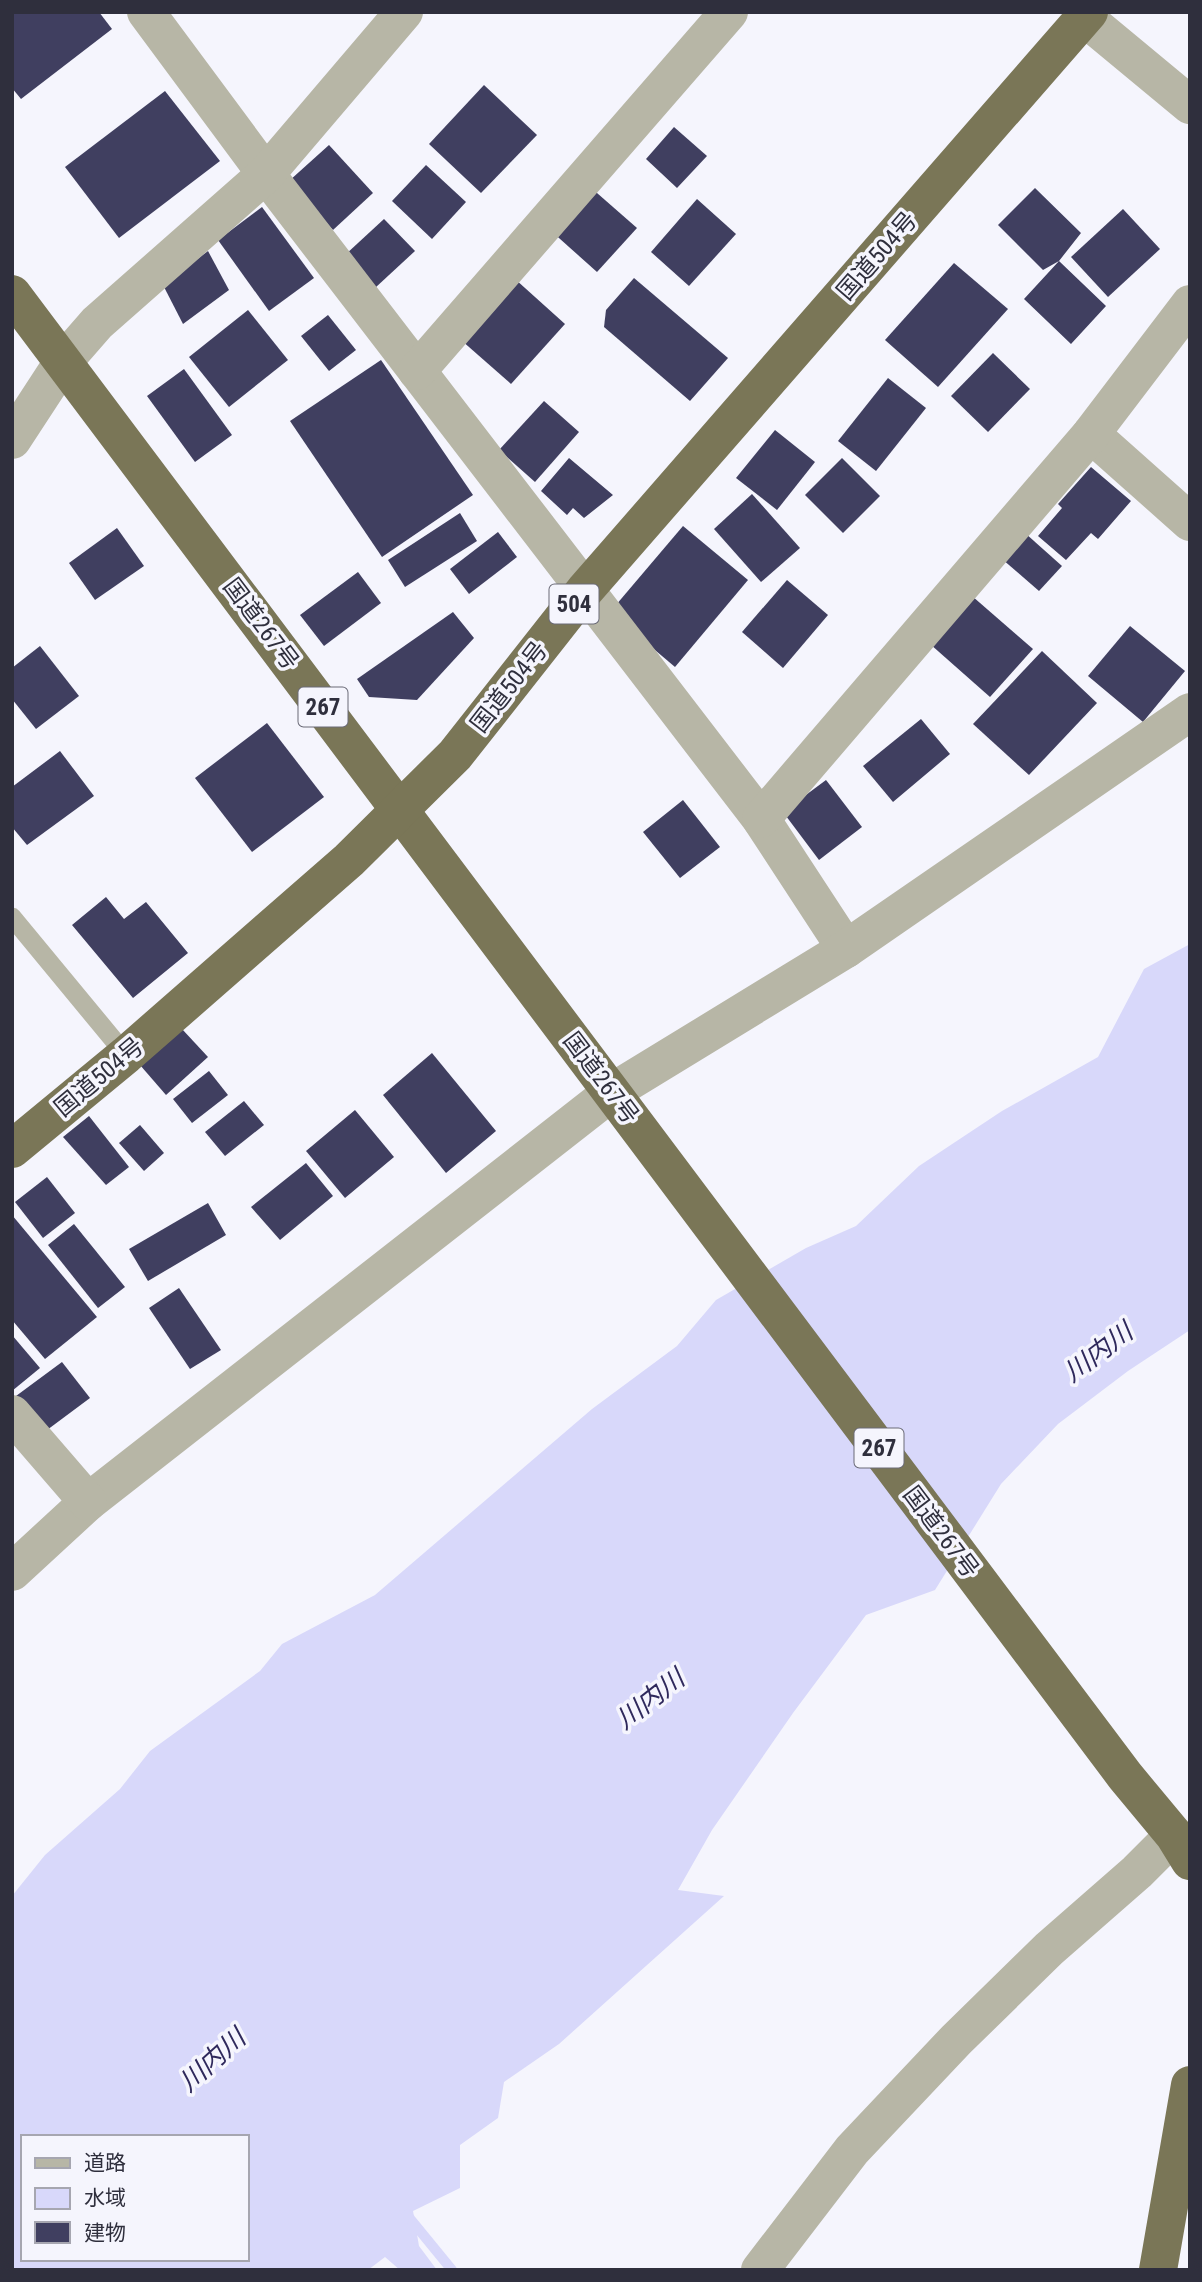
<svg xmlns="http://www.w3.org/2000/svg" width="1202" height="2282" font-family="'Roboto Condensed','Noto Sans JP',sans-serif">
	<rect width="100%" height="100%" fill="#f5f5fd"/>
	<!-- water -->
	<path fill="#d8d8fa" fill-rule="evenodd" d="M1190,944V1330L1128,1371L1058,1424L1001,1484L935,1590L866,1615L793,1713L712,1830L678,1890L724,1896L559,2044L504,2082L498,2118L460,2145V2188L413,2211L419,2246L437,2270H400L385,2257L368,2270H12V1896L45,1855L120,1789L150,1751L260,1671L282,1644L375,1595L592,1409L677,1346L716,1300L806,1248L856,1226L919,1166L1002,1111L1098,1057L1144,969ZM23,2137H247V2259H23Z"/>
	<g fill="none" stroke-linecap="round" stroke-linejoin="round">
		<!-- stream -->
		<polyline stroke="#d8d8fa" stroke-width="10" points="407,2215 452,2270"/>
	</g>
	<!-- building -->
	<g fill="#403f60">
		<polygon points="12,12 99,12 112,29 21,99 12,88"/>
		<polygon points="484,85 537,135 481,193 429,144"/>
		<polygon points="165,91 220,161 119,238 65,167"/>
		<polygon points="674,127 707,156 677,188 646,159"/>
		<polygon points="329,145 373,193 333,230 289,181"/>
		<polygon points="426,165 466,202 432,239 392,201"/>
		<polygon points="589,186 637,228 597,272 550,230"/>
		<polygon points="1035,188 1081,233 1059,261 1106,306 1071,344 1024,299 1059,261 1043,270 998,225"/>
		<polygon points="697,199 736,234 689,286 651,252"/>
		<polygon points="262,207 314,278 269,311 218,240"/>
		<polygon points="1123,209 1160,249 1108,297 1071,257"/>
		<polygon points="384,219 415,251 375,288 345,255"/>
		<polygon points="208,251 229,290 183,324 163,285"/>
		<polygon points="954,263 1008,309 938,387 885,340"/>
		<polygon points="634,278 728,358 690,401 604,327 606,310"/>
		<polygon points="515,279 565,324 511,384 461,340"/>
		<polygon points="248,310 288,360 229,407 189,357"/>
		<polygon points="328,315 356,350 329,371 301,336"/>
		<polygon points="993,353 1030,389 988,432 951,396"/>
		<polygon points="381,360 473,495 382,557 290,421"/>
		<polygon points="184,369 232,435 195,462 147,396"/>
		<polygon points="888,378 926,408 876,471 838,441"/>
		<polygon points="544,401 579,432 535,482 499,450"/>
		<polygon points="775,430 815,462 777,510 736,478"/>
		<polygon points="569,458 613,495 584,518 573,508 567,515 541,491"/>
		<polygon points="842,458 880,496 843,533 805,495"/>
		<polygon points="1091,467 1131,501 1098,539 1091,533 1066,560 1038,536 1062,508 1058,504"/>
		<polygon points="752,494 800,548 761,582 714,529"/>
		<polygon points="460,513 477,541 405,587 388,560"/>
		<polygon points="683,526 748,580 675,667 610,612"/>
		<polygon points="117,528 144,566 95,600 69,563"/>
		<polygon points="498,532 517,557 469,594 450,569"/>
		<polygon points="1025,533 1062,566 1039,591 1002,559"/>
		<polygon points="358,572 381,603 324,646 300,615"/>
		<polygon points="787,580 828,615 783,668 742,632"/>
		<polygon points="972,596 1033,649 990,697 930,644"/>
		<polygon points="453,612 474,638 417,700 369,697 357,679"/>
		<polygon points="1130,626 1185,671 1143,722 1088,676"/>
		<polygon points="40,646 79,696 36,729 12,699 12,668"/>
		<polygon points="1042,651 1097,703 1029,775 973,724"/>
		<polygon points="921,719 950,754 893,802 863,766"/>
		<polygon points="267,723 324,797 252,852 195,778"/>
		<polygon points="60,751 94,796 27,845 12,827 12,787"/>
		<polygon points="826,780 862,827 819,860 783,812"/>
		<polygon points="683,800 720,847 680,878 643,832"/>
		<polygon points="106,897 124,919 146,902 188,953 133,998 72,925"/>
		<polygon points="182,1029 208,1057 166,1095 140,1065"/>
		<polygon points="432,1053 496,1131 446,1173 383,1095"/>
		<polygon points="209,1071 228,1095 192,1123 173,1099"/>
		<polygon points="244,1101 264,1125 225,1156 205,1132"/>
		<polygon points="355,1110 394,1157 345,1198 306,1151"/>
		<polygon points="89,1116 129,1167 106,1185 63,1137"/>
		<polygon points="140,1125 164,1153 144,1171 119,1143"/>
		<polygon points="306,1163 333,1196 280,1240 251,1207"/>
		<polygon points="47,1177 75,1213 43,1238 15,1202"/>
		<polygon points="208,1203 226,1235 148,1281 129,1249"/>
		<polygon points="12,1215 97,1317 45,1359 12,1320"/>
		<polygon points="74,1224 125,1287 98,1308 48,1245"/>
		<polygon points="179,1288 221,1350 190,1369 149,1308"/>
		<polygon points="12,1335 40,1368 12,1391"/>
		<polygon points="62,1362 90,1398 43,1433 16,1396"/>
	</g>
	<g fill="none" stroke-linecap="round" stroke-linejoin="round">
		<!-- service -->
		<polyline stroke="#b7b6a6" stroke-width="19" points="12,917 126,1055"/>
		<!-- minor -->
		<g stroke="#b7b6a6" stroke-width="38">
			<polyline points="146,12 266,174 761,819 846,949"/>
			<polyline points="1085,18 1190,105"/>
			<polyline points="417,371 729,12"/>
			<polyline points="1091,434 1190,522"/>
			<polyline points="12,440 63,362 97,323 266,174 404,12"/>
			<polyline points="761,819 1091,434 1190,304"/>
			<polyline points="12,1572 88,1502 612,1092 846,949 1190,712"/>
			<polyline points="760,2270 852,2150 956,2040 1049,1949 1137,1872 1174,1835"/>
		</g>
		<!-- tertiary -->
		<polyline stroke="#b7b6a6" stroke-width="38" points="12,1414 88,1502"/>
		<!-- trunk -->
		<g stroke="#7a7657" stroke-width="38">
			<polyline points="12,294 1125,1776 1174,1835 1190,1861"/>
			<polyline points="12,1149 126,1055 349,860 455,755 585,590 1089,12"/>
			<polyline points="1158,2270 1190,2085"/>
		</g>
	</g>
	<g text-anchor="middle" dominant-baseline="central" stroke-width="7" stroke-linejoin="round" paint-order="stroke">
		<!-- shield labels -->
		<g fill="#f5f5fd" stroke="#6a6a77" stroke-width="2">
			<rect x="549.5" y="584.5" width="49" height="39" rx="5"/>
			<rect x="298.5" y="687.5" width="49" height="39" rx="5"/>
			<rect x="854.5" y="1428.5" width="49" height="39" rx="5"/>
		</g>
		<g font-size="23" font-weight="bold" fill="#2f2f3d">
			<text x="574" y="604">504</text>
			<text x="323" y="707">267</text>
			<text x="879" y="1448">267</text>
		</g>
		<!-- street labels -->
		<g font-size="24" fill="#2f2f3d" stroke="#f5f5fd">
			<text transform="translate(877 256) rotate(-49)">国道504号</text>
			<text transform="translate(261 624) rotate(53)">国道267号</text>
			<text transform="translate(509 687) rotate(-52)">国道504号</text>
			<text transform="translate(99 1077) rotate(-40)">国道504号</text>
			<text transform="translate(601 1078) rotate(53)">国道267号</text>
			<text transform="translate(941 1532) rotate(53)">国道267号</text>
		</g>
		<!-- water labels -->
		<g font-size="26" font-style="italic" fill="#2f295c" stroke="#f5f5fd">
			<text transform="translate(1098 1352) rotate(-37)">川内川</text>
			<text transform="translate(650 1699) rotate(-38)">川内川</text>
			<text transform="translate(212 2060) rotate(-42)">川内川</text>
		</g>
	</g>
	<!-- border -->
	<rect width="1202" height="2282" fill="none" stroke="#2f2f3d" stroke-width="28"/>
	<!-- legend -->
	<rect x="21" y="2135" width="228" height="126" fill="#f5f5fd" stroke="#a6a6b0" stroke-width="2"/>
	<rect x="35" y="2158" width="35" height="10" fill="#b7b6a6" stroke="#a6a6b0" stroke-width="2"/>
	<text x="84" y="2170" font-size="21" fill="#2f2f3d">道路</text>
	<rect x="35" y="2188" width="35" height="21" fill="#d8d8fa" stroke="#a6a6b0" stroke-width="2"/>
	<text x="84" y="2205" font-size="21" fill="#2f2f3d">水域</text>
	<rect x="35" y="2222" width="35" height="21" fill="#403f60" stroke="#a6a6b0" stroke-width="2"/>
	<text x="84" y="2240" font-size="21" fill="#2f2f3d">建物</text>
</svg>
